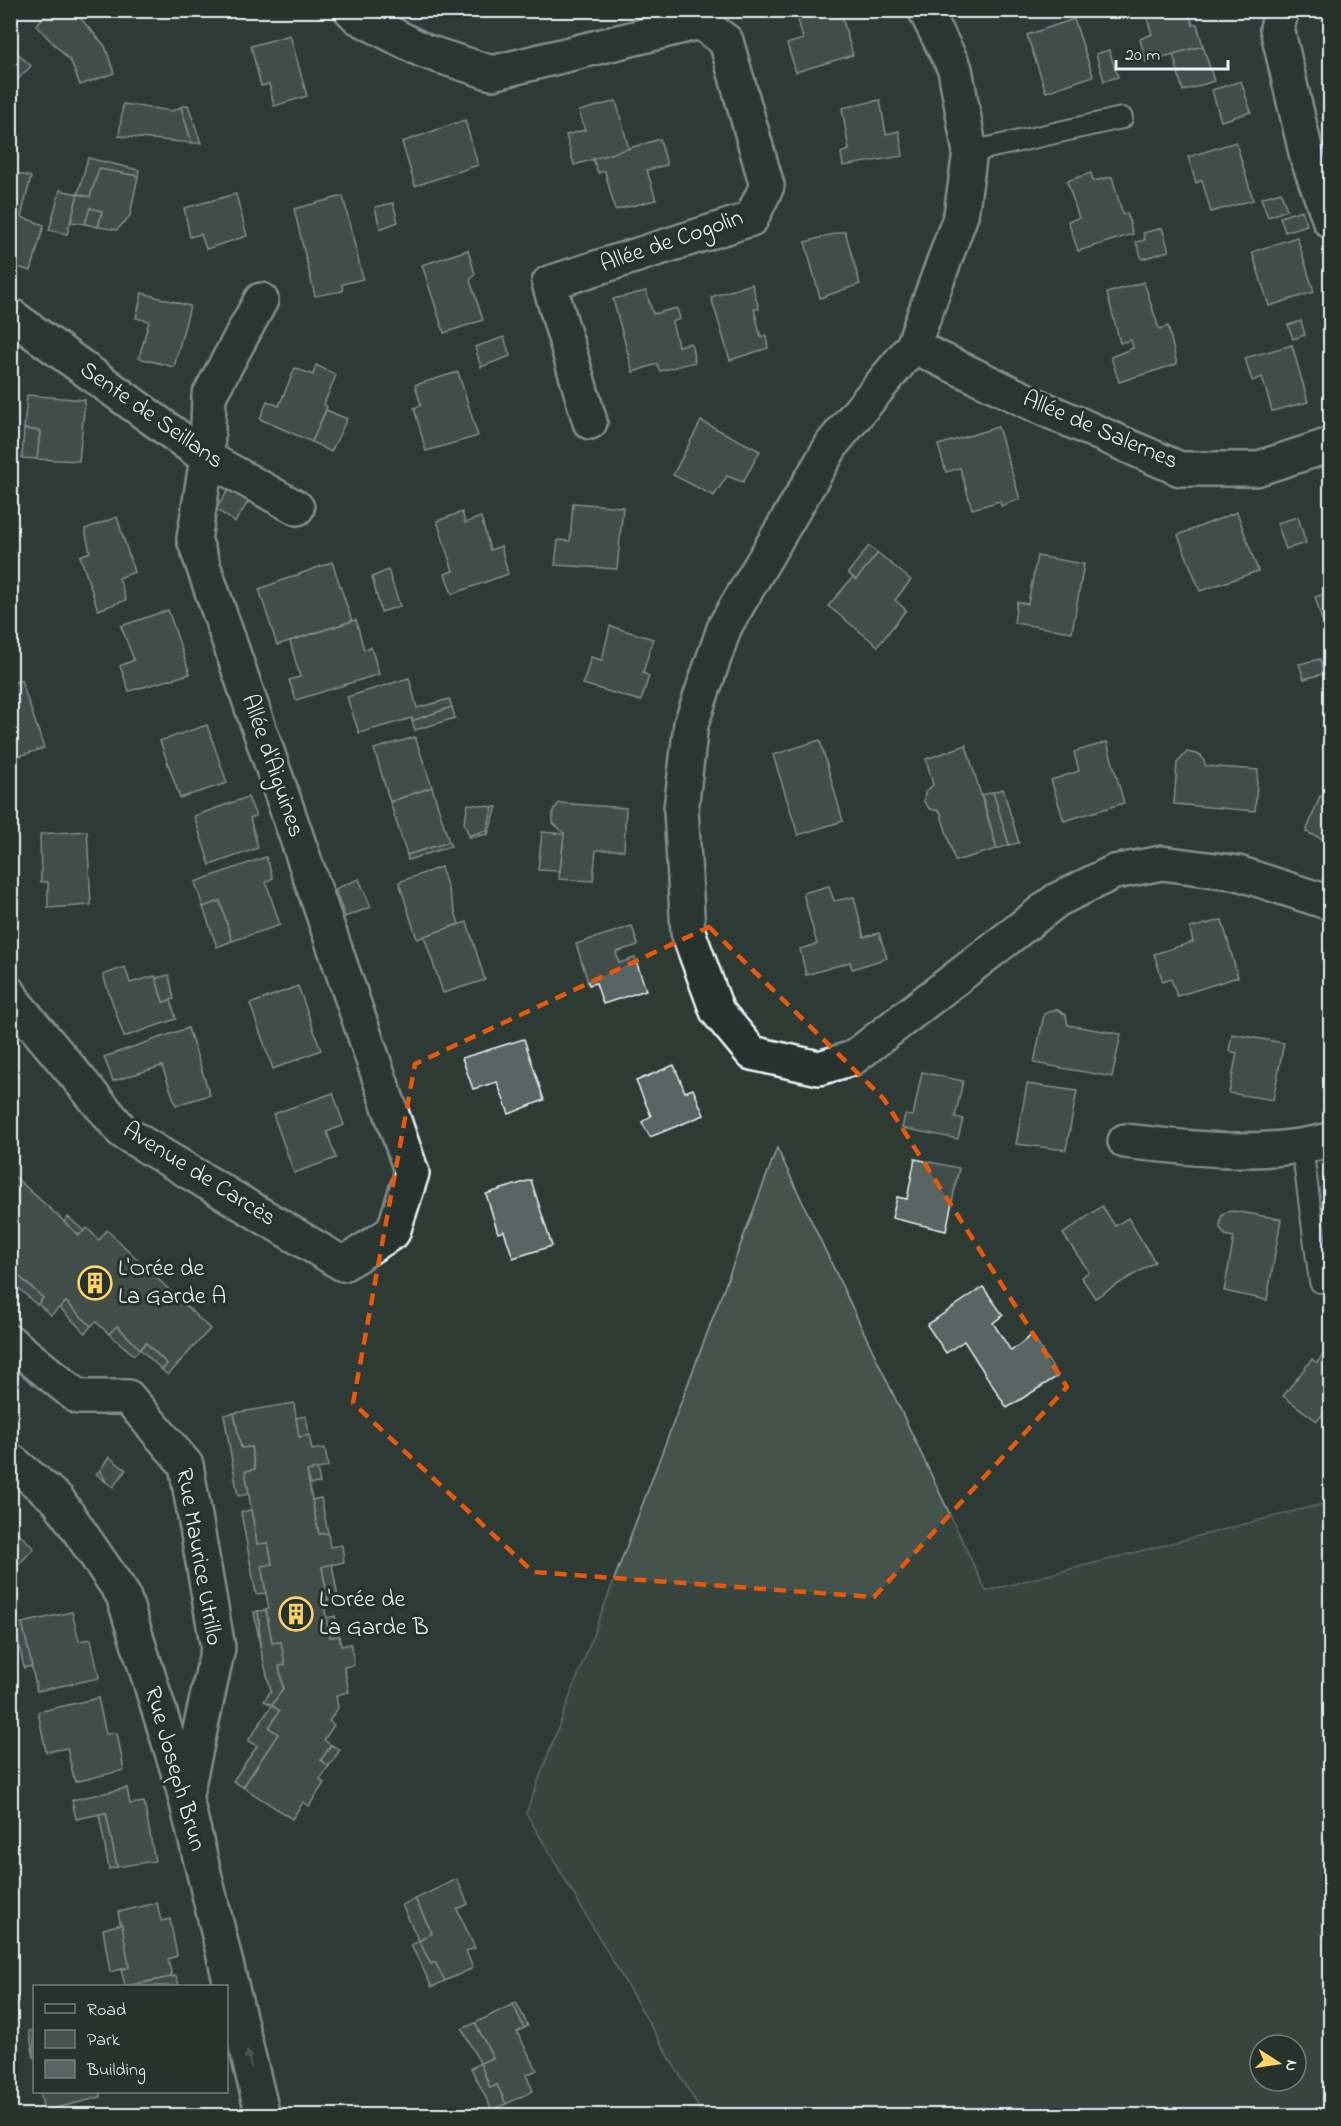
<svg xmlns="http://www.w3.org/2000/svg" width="1341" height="2126" font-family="'Indie Flower',sans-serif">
	<rect width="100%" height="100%" fill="#2e3b35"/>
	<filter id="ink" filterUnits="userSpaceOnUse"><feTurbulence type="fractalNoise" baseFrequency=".0167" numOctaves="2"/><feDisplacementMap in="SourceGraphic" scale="12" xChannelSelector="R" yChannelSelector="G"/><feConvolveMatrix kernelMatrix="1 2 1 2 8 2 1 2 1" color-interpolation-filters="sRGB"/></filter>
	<g filter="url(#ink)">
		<!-- green -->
		<path fill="#45524e" stroke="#96a2a3" stroke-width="1.5" fill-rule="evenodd" d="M777,1148L986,1591L1330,1502V2115H703L526,1813ZM1260,2045H1296V2081H1260Z"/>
		<!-- building -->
		<g fill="#596563" stroke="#e8f1f8" stroke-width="1.5">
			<polygon points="51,10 73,10 105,46 114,73 80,85 71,62 36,25"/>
			<polygon points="840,10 853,55 796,72 787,44 803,39 796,11"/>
			<polygon points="1144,10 1188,10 1193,25 1197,24 1203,46 1146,62 1140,39 1152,34"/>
			<polygon points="1074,19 1093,76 1046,92 1027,35"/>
			<polygon points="290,35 307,96 274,106 269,84 261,86 251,46"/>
			<polygon points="10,46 31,66 10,87"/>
			<polygon points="1203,46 1214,81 1183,91 1173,54"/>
			<polygon points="1109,50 1118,77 1104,81 1096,54"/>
			<polygon points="1241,81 1251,112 1221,121 1212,90"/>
			<polygon points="880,100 886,134 899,131 903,156 843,166 841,153 849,150 842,108"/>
			<polygon points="616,101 629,149 574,165 566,135 585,130 579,111"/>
			<polygon points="123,104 172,111 181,107 192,143 119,136"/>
			<polygon points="188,105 201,143 192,143 181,107"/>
			<polygon points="465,120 478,165 415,186 402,142"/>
			<polygon points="660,139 667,165 647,170 656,200 615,210 605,171 598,173 593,159"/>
			<polygon points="1236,142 1253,200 1211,212 1202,180 1196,183 1188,157"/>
			<polygon points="88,158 139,170 138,176 99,169 90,197 78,194"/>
			<polygon points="99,169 138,176 130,216 117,230 98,227 102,211 90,208 85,224 71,222 78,194 90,197"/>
			<polygon points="10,171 31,177 21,217 44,225 31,271 10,265"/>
			<polygon points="1091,173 1093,181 1112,177 1123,215 1127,213 1133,234 1078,251 1068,221 1079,218 1067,181"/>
			<polygon points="60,190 78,194 67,234 49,230"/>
			<polygon points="1281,192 1287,210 1268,217 1261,198"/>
			<polygon points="236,194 247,236 206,249 201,234 190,237 184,208"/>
			<polygon points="343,196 363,279 342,284 343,291 315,296 294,209"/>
			<polygon points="393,203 398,222 380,229 375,207"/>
			<polygon points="90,208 102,211 98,227 85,224"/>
			<polygon points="1302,210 1307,225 1285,232 1280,217"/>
			<polygon points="1162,228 1169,251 1142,259 1136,242 1145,240 1143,233"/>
			<polygon points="845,231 860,284 820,298 805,242"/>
			<polygon points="1297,237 1314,292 1269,306 1252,252"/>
			<polygon points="468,250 475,274 470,280 483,320 444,333 422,265"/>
			<polygon points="1144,282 1159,329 1168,326 1177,364 1119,382 1111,357 1133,348 1131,340 1120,343 1107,293"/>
			<polygon points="752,284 759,309 754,309 761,337 766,335 768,348 730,360 711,297"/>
			<polygon points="646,291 653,314 677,308 680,319 672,322 678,346 691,343 695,362 660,371 657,364 633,372 613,299"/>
			<polygon points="142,293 190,306 174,367 139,358 149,321 136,318"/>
			<polygon points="1301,321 1305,335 1293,339 1288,325"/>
			<polygon points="504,337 510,356 481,367 475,347"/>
			<polygon points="1292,345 1308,402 1272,411 1262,377 1252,381 1245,358"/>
			<polygon points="316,365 336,375 324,404 327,407 312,442 260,419 267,401 279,406 295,368 313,375"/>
			<polygon points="458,372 478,436 426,451 414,408 421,405 415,385"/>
			<polygon points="27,395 85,400 79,461 37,459 40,431 24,429"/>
			<polygon points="326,410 347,419 331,452 312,442"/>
			<polygon points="701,421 760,451 743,482 727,476 714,496 673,475"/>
			<polygon points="998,427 1020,499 1001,506 1000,501 972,509 960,468 946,472 938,445"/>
			<polygon points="24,429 40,431 37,459 22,458"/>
			<polygon points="234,481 254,493 235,522 216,509"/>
			<polygon points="573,503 623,507 617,569 555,565 558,540 570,541"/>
			<polygon points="462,512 465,523 481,517 490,550 501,546 508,574 452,594 445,574 453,571 437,521"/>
			<polygon points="1237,512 1258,571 1200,591 1178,535"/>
			<polygon points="117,517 134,572 119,578 126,600 98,610 80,556 90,552 85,529"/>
			<polygon points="1298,517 1306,543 1286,549 1277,523"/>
			<polygon points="869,546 878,553 856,580 848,573"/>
			<polygon points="878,553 911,580 895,600 906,610 878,646 828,606 853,577 856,580"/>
			<polygon points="1037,556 1084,564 1072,632 1014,623 1017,602 1028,604"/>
			<polygon points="332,562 352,621 277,645 259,589"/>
			<polygon points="388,570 400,606 381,612 372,577"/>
			<polygon points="1330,592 1330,636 1327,637 1315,597"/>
			<polygon points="168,610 190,674 129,691 120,666 134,660 121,626"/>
			<polygon points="356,620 364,650 371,647 379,674 296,700 289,680 300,677 290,641"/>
			<polygon points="610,626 653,639 643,673 649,676 641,701 583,684 591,657 602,660"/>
			<polygon points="10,629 16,649 10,651"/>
			<polygon points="1320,659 1323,674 1304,679 1299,664"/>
			<polygon points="409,678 417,708 449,699 452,707 412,721 412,718 359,733 347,697"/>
			<polygon points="21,680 44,748 10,759 10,684"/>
			<polygon points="452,707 455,718 415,730 412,721"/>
			<polygon points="207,725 227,783 180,798 160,741"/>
			<polygon points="415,737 432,787 390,802 374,749"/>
			<polygon points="820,740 843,821 798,835 773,755"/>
			<polygon points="1107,742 1124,803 1064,821 1051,780 1079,771 1074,752"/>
			<polygon points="966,745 997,849 955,861 940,811 930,809 924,802 925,792 933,785 926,759"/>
			<polygon points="1187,752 1201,755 1206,766 1258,770 1255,811 1174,804 1177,763"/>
			<polygon points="432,787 449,842 407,855 390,802"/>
			<polygon points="1003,789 1019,843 1009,845 993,792"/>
			<polygon points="993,792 1009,845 997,849 982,795"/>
			<polygon points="1320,796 1330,800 1330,842 1306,832"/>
			<polygon points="248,797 256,816 250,818 258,848 210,865 194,816"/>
			<polygon points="559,803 626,808 624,850 596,850 593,881 559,879 564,833 553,823 553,811"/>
			<polygon points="468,804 493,807 487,830 469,836 464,823"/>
			<polygon points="493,807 497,807 488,834 487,830"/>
			<polygon points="487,830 488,834 470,838 469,836"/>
			<polygon points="87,831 91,905 48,908 48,882 41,882 40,834"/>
			<polygon points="542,832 564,834 560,871 538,870"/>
			<polygon points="449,842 451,846 408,860 407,855"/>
			<polygon points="266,857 273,878 266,882 280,925 232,941 220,901 203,907 195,882"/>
			<polygon points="441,867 459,924 417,939 399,882"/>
			<polygon points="359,879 371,907 345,917 335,889"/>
			<polygon points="829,886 834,901 854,897 864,937 879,933 887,958 852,969 850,962 806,975 800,949 817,944 803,893"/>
			<polygon points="220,901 232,941 217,947 203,907"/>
			<polygon points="1222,920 1238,977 1177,996 1171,979 1163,982 1154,954 1193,942 1190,928"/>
			<polygon points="467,922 485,980 443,993 424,936"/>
			<polygon points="632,926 638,945 616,952 619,963 635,958 646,990 603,1004 596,983 589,985 576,944"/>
			<polygon points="125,967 130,983 155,976 163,1002 171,1000 176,1019 124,1037 103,975"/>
			<polygon points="169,975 174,999 163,1002 156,978"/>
			<polygon points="298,986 321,1050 273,1069 250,1004"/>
			<polygon points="1056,1009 1066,1015 1068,1025 1121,1034 1112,1077 1034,1063 1044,1014"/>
			<polygon points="188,1028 210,1095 176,1105 162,1066 113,1081 104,1057"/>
			<polygon points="1232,1034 1284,1043 1273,1100 1229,1093 1237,1053 1229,1051"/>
			<polygon points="524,1039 544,1100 509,1114 497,1082 473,1089 462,1058"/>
			<polygon points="674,1065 685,1092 693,1089 704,1115 650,1137 642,1122 651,1116 636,1081"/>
			<polygon points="922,1072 963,1081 955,1117 963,1119 958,1139 902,1128 905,1115 913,1116"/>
			<polygon points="1027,1084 1077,1091 1066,1150 1016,1144"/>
			<polygon points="333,1093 344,1125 327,1132 336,1158 294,1173 273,1114"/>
			<polygon points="915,1159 959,1168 946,1231 892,1218 897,1197 907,1199"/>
			<polygon points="14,1176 79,1235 87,1228 99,1240 107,1230 210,1329 168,1375 162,1370 167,1364 146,1343 140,1349 117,1326 109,1334 96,1322 91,1326 66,1302 51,1315 38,1304 43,1298 10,1268 10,1179"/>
			<polygon points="531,1180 552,1246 513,1258 504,1231 498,1233 486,1194"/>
			<polygon points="1102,1206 1115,1226 1128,1218 1155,1262 1095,1298 1081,1277 1089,1272 1063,1234"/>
			<polygon points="1234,1211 1281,1219 1267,1300 1224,1291 1234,1237 1225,1235 1220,1228 1221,1217 1226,1212"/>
			<polygon points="68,1217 84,1231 79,1235 64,1222"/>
			<polygon points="10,1268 43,1298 37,1305 10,1280"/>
			<polygon points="983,1287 1003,1315 993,1323 1011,1351 1032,1335 1058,1376 1007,1408 964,1341 946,1353 927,1325"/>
			<polygon points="66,1302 91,1326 85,1333 60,1308"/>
			<polygon points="117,1326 140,1349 134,1355 109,1334"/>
			<polygon points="146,1343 167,1364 162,1370 140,1349"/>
			<polygon points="1330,1345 1330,1405 1317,1421 1283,1396 1312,1359 1317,1363"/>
			<polygon points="294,1403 299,1437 309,1435 312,1450 325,1448 328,1467 307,1471 312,1500 319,1534 328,1533 330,1547 342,1545 344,1562 322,1567 328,1600 323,1600 330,1637 339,1636 341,1646 351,1644 354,1665 344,1667 349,1692 336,1695 338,1708 329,1721 334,1725 324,1740 331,1745 321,1760 329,1766 320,1780 324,1783 309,1806 303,1802 292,1819 243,1787 278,1734 269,1728 279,1711 272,1705 283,1688 279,1666 285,1665 281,1642 272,1643 266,1610 269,1609 261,1566 272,1564 268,1543 257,1544 245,1471 255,1469 251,1447 241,1448 234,1413"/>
			<polygon points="234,1413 241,1448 251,1447 255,1469 245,1471 249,1494 238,1496 224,1415"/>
			<polygon points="306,1416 309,1435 299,1437 296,1418"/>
			<polygon points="109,1457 126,1470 113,1487 106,1482 100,1470"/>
			<polygon points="317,1469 320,1483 310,1484 307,1471"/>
			<polygon points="100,1470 106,1482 96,1474"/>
			<polygon points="321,1498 328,1533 319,1534 312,1500"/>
			<polygon points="251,1510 257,1544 268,1543 272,1564 261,1566 266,1593 256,1594 241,1512"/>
			<polygon points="10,1525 34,1548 10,1574"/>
			<polygon points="332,1564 338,1598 328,1600 322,1567"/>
			<polygon points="266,1610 272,1643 281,1642 285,1665 279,1666 283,1688 272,1705 264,1701 271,1691 261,1651 258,1611"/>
			<polygon points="258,1611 260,1641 261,1651 254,1612"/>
			<polygon points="72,1612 79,1641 91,1639 99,1678 37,1691 22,1623"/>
			<polygon points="335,1616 339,1636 330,1637 326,1618"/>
			<polygon points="22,1623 32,1666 24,1668 15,1625"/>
			<polygon points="98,1698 106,1734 117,1733 124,1770 75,1782 67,1748 46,1752 38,1712"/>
			<polygon points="272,1705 279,1711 269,1728 278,1734 243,1787 233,1781 257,1746 248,1741"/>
			<polygon points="331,1745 340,1750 329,1766 321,1760"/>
			<polygon points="127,1788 130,1804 144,1802 155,1861 117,1867 106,1813 76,1819 72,1800"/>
			<polygon points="106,1813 117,1867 109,1869 99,1814"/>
			<polygon points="457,1879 468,1904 457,1909 475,1948 466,1951 473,1968 445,1981 435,1962 431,1964 419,1941 432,1933 415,1899"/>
			<polygon points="415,1899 432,1933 419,1941 402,1905"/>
			<polygon points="157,1903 161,1921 170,1919 177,1956 168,1959 172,1977 125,1986 121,1969 129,1967 118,1912"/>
			<polygon points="122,1924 129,1967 110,1972 103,1929"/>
			<polygon points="419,1941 431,1964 435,1962 445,1981 432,1987 411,1945"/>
			<polygon points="176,1976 179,1986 134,1986 134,1985"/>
			<polygon points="516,2002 528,2026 524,2028 513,2004"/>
			<polygon points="513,2004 524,2028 517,2032 537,2070 526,2075 533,2091 506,2104 497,2085 490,2088 480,2063 493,2058 475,2023"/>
			<polygon points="475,2023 493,2058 480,2063 462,2029"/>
			<polygon points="34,2030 34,2058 29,2031"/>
			<polygon points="480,2063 490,2088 497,2085 506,2104 492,2110 471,2068"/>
			<polygon points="40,2092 100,2092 101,2097 44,2111"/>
		</g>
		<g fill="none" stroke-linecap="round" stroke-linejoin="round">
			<defs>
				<g id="lane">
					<polyline points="970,152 1122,118"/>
					<polyline points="1302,1147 1320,1282"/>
				</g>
				<g id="street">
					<polyline points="351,10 358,17 424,51 492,73 700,22 726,41 767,186 751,219 549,283 590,422"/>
					<polyline points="1282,10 1277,28 1307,157 1330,221"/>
					<polyline points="10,315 207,458 297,508"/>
					<polyline points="913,346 1040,407 1180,469 1256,469 1330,445"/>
					<polyline points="10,994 15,1003 123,1132 343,1264 393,1232 412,1173 194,539 207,458 209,396 261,300"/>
					<path d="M1125,1141C1193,1149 1263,1157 1330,1140"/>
					<polyline points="10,1342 78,1397 128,1397 186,1465 218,1648 186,1794"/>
					<polyline points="10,1460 58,1500 123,1595 183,1787 263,2116"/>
				</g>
				<polyline id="secondary" points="925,10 955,69 970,152 961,215 913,346 833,443 725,626 691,724 681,809 688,932 717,1011 752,1053 819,1068 853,1058 1057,900 1114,872 1162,863 1238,873 1330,903"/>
			</defs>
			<!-- lane casing -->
			<use href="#lane" stroke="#e8f1f8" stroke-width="24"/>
			<!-- street casing -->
			<use href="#street" stroke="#e8f1f8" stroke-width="38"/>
			<!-- secondary casing -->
			<use href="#secondary" stroke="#e8f1f8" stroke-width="38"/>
			<!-- lane -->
			<use href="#lane" stroke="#26332d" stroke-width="20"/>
			<!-- street -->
			<use href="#street" stroke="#26332d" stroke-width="33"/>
			<!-- secondary -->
			<use href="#secondary" stroke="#26332d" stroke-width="33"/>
		</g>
		<!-- one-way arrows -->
		<defs><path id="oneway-solid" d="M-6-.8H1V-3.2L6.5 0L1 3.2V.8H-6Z" transform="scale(1.5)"/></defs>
		<use fill="#6a7674" href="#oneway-solid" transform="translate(249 2059) rotate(-104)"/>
	</g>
	<!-- marked area -->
	<path d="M0 0H1341V2126H0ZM709,927L883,1098L1067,1387L874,1597L533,1572L353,1403L415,1064Z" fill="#2e3b35" fill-opacity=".55" fill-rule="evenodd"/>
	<path fill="none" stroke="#e8590c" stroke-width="4.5" stroke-dasharray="12 8" stroke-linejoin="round" d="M709,927L883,1098L1067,1387L874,1597L533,1572L353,1403L415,1064Z"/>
	<!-- icons -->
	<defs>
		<symbol id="building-ring" viewBox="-11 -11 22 22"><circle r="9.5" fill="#26332d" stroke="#ffd166" stroke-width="1.5"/><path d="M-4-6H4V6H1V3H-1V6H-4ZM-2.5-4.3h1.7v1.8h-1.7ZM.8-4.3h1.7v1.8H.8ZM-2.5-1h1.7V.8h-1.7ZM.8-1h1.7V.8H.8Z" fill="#ffd166"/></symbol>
	</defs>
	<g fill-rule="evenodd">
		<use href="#building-ring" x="76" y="1264" width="38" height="38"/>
		<use href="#building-ring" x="277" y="1595" width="38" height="38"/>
	</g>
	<g text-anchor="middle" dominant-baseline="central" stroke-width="6" stroke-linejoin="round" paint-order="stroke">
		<!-- street labels -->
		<g font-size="24" fill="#e8f1f8" stroke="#26332d">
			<text transform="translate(672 242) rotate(-19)">Allée de Cogolin</text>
			<text transform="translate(151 416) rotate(35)">Sente de Seillans</text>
			<text transform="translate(1100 431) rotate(23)">Allée de Salernes</text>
			<text transform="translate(272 766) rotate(71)">Allée d'Aiguines</text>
			<text transform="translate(199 1175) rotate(32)">Avenue de Carcès</text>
			<text transform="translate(198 1557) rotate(80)">Rue Maurice Utrillo</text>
			<text transform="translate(174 1769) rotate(74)">Rue Joseph Brun</text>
		</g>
		<!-- poi labels -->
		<g font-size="24" fill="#e8f1f8" stroke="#26332d" text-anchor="start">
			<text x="118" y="1269">L'Orée de<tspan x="118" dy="28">La Garde A</tspan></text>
			<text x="319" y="1600">L'Orée de<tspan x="319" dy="28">La Garde B</tspan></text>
		</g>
	</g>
	<!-- margin -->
	<rect width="1341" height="2126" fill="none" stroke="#26332d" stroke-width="36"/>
	<rect x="18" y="18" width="1305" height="2090" fill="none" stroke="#e8f1f8" stroke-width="2" filter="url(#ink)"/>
	<!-- legend -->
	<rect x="33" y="1985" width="195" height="108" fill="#26332d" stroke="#747f7e" stroke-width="1.5"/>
	<rect x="45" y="2004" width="30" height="9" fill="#26332d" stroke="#747f7e" stroke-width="1.5"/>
	<text x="87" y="2015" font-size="18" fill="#e8f1f8">Road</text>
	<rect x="45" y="2030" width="30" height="18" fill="#45524e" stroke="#747f7e" stroke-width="1.5"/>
	<text x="87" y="2045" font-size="18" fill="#e8f1f8">Park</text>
	<rect x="45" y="2060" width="30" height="18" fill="#596563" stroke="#747f7e" stroke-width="1.5"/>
	<text x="87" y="2075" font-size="18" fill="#e8f1f8">Building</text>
	<!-- north arrow -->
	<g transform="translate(1278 2063) rotate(102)"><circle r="28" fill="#26332d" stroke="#747f7e" stroke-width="1.5"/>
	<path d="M0-4.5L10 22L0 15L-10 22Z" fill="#ffd166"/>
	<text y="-9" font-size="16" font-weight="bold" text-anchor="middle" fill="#e8f1f8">N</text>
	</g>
	<!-- scale -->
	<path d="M1116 60v9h112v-9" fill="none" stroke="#e8f1f8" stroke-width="3"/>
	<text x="1125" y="60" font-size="18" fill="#e8f1f8" stroke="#26332d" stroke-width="4.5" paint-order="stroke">20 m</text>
</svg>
